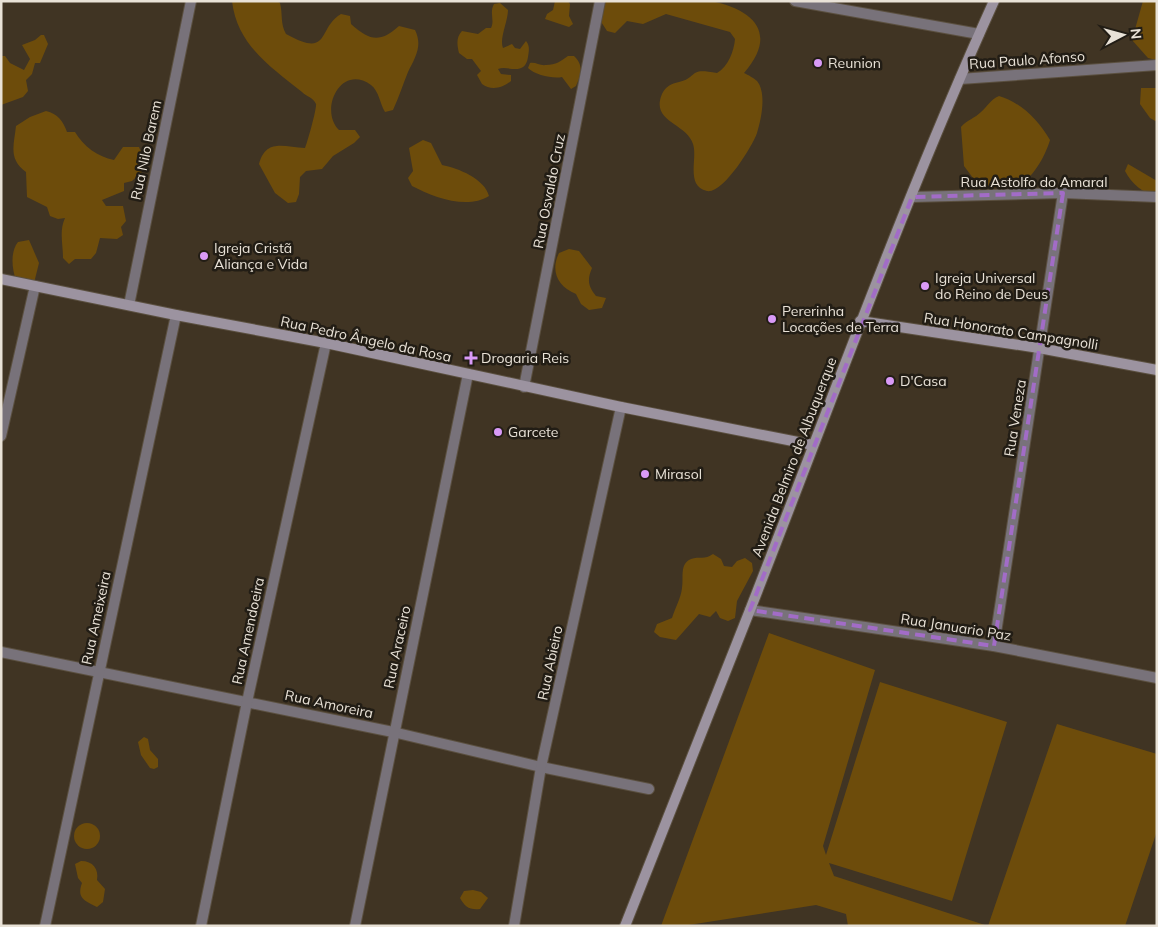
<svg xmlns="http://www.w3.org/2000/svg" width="1158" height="927" font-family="Mulish,sans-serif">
	<rect width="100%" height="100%" fill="#403423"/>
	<!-- green -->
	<g fill="#6d4c0b">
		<path d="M232,1H277L280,3C283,15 280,23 286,34C331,59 317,28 341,14L350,16L351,24C370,41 380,43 399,26L415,30C423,46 415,58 408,72C403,84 399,97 393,110L385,112C380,104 379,91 371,85C340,63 319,111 339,130H355L360,137L354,143L333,156L322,169L306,171L300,177L299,194L296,202L288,203L275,193L259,164C266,138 284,147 305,148C307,144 317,108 316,104C313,97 307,97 302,92C271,67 237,45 232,1Z"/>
		<polygon points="555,1 568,1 570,4 569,16 573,24 569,27 545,19 547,14 553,10"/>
		<path d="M603,1H711C755,10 778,34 744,73C748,75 754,78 757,81C767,93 761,120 757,133C752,147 723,194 707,191C685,186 698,158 693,144C687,123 650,122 662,94C666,86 671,84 679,82C699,77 687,67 717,73C728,67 734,51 735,39L730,32L666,14L643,24L627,21L615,33L607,31L598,17Z"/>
		<polygon points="1143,1 1157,1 1156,60 1148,58 1132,40"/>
		<path d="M500,3L508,10C508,21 499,39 503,48L512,44L515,48L520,49L526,41C530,46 529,50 528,57C525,77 508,65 498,69L501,74L511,75V81C503,88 491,91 482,84L477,75L481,71L472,59H467L459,53C457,45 456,37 462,31L478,34L486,28H491C495,20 489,13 494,4Z"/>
		<polygon points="41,35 44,35 48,44 40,63 35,63 32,74 26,80 28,91 23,97 1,105 1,56 5,56 10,63 24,70 30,59 22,45 35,40"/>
		<path d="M568,56H574C584,65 581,75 576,86L571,89L562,77C553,79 535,75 528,68L530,63C536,62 540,66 546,65C556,65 561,61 568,56Z"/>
		<polygon points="1141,88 1157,88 1157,122 1150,118 1140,104"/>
		<path d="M999,96C1022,103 1038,120 1050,140C1045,157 1032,180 1015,188L1006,183L994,188L979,186L964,166L961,127C967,120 975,118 981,112C988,106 990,100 999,96Z"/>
		<path d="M46,111C58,114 63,121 67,132H75C83,146 98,157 114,160L123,147H139L145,162L144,170L132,181L124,183V191L102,200L106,206H123L126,221L121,227L123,235L117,239L100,238L96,253L91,259H75L69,264L63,258C63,244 59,231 65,218L58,219L50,216L47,207L27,197L26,172C8,159 14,145 16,126L30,117Z"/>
		<path d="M423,140L431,143L442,165C458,168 485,179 489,196C467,210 433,197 412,186L408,178L413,171L409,148Z"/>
		<path d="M1128,164L1157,181V196C1142,193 1132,184 1125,171Z"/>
		<path d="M29,240L39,263L34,283L16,280C12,269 10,252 18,242Z"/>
		<path d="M569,249L579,251L592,268C587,280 588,286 596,296L606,298L602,308L589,310L581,304L576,294C558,287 550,271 559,253Z"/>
		<path d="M713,554L721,559L724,566L732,567L737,561L745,558L752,563L753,571L737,601L735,618L728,621L720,618L716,611L710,617L699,614L676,640L660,637L654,632L657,624L672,618C675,608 681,598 682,588C684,578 679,564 691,559C699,556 705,560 713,554Z"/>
		<polygon points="769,633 875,670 823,846 826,855 880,682 1007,722 952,901 829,863 834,876 988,926 1057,724 1157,754 1157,831 1125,926 848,926 846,914 816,905 682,926 661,926"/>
		<polygon points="144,737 148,739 150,750 158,759 158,767 154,769 150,768 141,755 138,742"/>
		<circle cx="87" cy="836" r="13"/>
		<path d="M81,861C93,861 99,869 97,880L105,889L103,902L97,907C86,901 76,899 82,883L78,878L75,864Z"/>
		<path d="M473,890L481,892L488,898L480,909C469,910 465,907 460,898L464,891Z"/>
	</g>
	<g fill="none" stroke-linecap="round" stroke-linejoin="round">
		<defs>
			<g id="street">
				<polyline points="795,1 979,34"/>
				<polyline points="960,79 1157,65"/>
				<polyline points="912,197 1063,193 1157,197"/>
				<polyline points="129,305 191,1"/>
				<polyline points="524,387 600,1"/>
				<polyline points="1,436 35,286"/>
				<polyline points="750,610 994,646 1157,678"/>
				<polyline points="994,646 1063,193"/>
				<polyline points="1,652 393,732 541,767 649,789"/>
				<polyline points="45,926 176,315"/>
				<polyline points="201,926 247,702 326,343"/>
				<polyline points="355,926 468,374"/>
				<polyline points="514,926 541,767 621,407"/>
			</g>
			<g id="secondary">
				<polyline points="1,279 176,315 326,343 621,407 813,445"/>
				<polyline points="860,321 1039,348 1157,370"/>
				<path d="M625,926C667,820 709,715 750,610C830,406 904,200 994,1"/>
			</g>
		</defs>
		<!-- street casing -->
		<use href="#street" stroke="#5b5040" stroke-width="12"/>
		<!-- secondary casing -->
		<use href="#secondary" stroke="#5b5040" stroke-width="12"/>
		<!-- street -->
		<use href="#street" stroke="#78727a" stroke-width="10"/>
		<!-- secondary -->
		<use href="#secondary" stroke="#9c93a0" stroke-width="10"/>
	</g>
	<!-- marked area -->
	<path fill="none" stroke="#a26cc7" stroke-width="4" stroke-dasharray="10 6" stroke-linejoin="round" d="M1063,193L994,646L750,610L912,197Z"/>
	<!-- markers -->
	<g fill="#d99af7" stroke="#221d15" stroke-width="2">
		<circle cx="818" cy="63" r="5"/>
		<circle cx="204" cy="256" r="5"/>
		<circle cx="925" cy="286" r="5"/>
		<circle cx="772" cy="319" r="5"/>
		<path d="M468.5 350.5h5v5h5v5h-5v5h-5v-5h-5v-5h5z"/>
		<circle cx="890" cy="381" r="5"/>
		<circle cx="498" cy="432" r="5"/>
		<circle cx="645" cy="474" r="5"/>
	</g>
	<g text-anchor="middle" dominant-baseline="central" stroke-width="5" stroke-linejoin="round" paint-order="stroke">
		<!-- street labels -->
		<g font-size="14" fill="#e9e2d7" stroke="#221d15">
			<text transform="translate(1027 60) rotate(-4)">Rua Paulo Afonso</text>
			<text transform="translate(146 150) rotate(-78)">Rua Nilo Barem</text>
			<text x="1034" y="182">Rua Astolfo do Amaral</text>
			<text transform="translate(549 191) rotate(-79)">Rua Osvaldo Cruz</text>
			<text transform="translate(1011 331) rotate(9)">Rua Honorato Campagnolli</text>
			<text transform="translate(366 339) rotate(12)">Rua Pedro Ângelo da Rosa</text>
			<text transform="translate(1015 418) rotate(-81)">Rua Veneza</text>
			<text transform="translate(794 457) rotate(-69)">Avenida Belmiro de Albuquerque</text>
			<text transform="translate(96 618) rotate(-78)">Rua Ameixeira</text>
			<text transform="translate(956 627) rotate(9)">Rua Januario Paz</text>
			<text transform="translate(248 631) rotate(-78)">Rua Amendoeira</text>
			<text transform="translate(397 647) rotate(-78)">Rua Araceiro</text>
			<text transform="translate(550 663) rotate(-78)">Rua Abieiro</text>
			<text transform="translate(329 704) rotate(12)">Rua Amoreira</text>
		</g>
		<!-- poi labels -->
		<g font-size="14" fill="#e9e2d7" stroke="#221d15" text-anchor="start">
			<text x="828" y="63">Reunion</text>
			<text x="214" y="248">Igreja Cristã<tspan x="214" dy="16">Aliança e Vida</tspan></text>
			<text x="935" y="278">Igreja Universal<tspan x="935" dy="16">do Reino de Deus</tspan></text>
			<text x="782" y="311">Pererinha<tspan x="782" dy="16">Locações de Terra</tspan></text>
			<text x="481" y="358">Drogaria Reis</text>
			<text x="900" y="381">D'Casa</text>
			<text x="508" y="432">Garcete</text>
			<text x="655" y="474">Mirasol</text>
		</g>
	</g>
	<!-- border -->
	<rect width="1158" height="927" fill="none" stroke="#e9e2d7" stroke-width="5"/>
	<!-- north arrow -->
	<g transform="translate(1123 35) rotate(84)" stroke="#221d15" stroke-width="4" paint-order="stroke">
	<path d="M0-4L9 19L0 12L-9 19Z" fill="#e9e2d7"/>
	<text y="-8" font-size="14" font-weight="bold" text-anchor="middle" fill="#e9e2d7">N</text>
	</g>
</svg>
